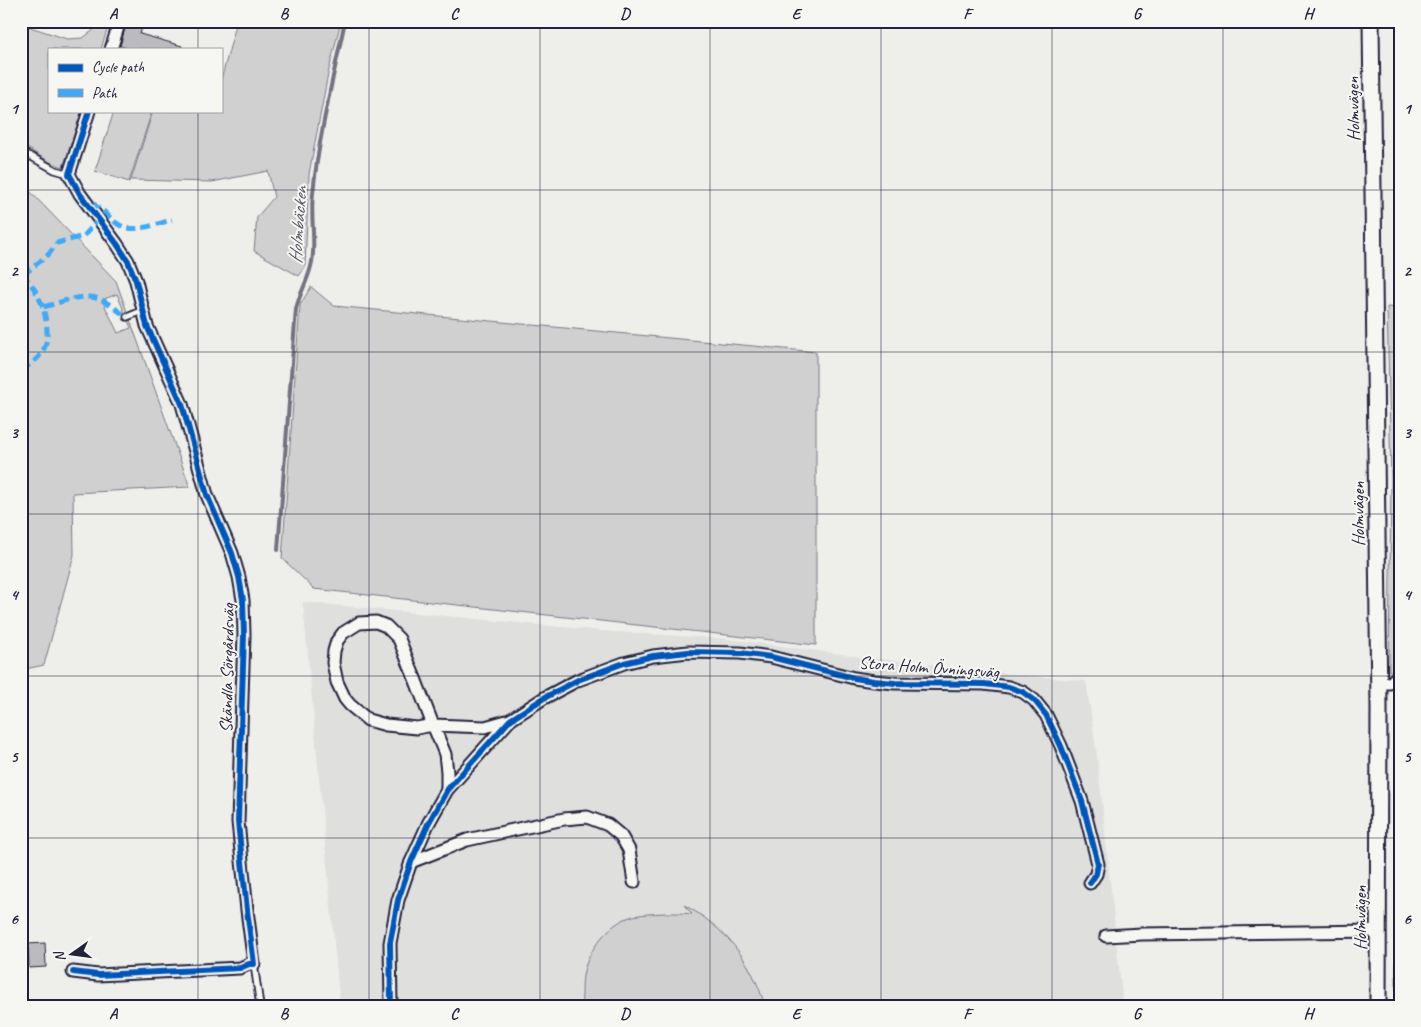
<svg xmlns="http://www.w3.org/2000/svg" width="1421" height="1027" font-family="Caveat,sans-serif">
	<rect width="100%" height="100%" fill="#eeeeeb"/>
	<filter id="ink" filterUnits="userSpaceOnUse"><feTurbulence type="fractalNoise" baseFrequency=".02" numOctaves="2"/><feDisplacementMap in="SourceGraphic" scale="10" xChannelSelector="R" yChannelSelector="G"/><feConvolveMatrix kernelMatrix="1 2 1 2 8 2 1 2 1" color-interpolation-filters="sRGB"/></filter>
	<g filter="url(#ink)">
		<!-- built -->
		<polygon fill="#dfdfde" points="303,602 602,631 727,639 863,657 1021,675 1086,681 1097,755 1123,1006 340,1006"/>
		<!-- green -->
		<g fill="#d0d0d1" stroke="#797986" fill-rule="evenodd">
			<polygon points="237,21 341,21 328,74 309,174 305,267 299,276 254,251 257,217 274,197 268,171 212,182 131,180 153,111 221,111 221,80"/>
			<polygon points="21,24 67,39 83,38 100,25 108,27 101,49 49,49 49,111 82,111 63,167 50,162 21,144"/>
			<polygon points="114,111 152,111 129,182 95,171"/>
			<path d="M21,182L116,281L190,487L73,493L74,555L44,665L21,670ZM117,294L131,328L118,333L102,300Z"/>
			<polygon points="311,287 334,306 816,352 816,645 314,589 282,558 300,305"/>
			<polygon points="1387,307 1400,308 1400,665 1395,671 1389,671 1391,480"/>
			<polygon points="1396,850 1400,851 1400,989 1396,990"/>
			<path d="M684,905C725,927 752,961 765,1006H581C583,994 581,982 584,971C589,950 608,924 630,917C641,913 679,912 692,914Z"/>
		</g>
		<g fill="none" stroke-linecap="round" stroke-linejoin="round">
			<!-- stream -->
			<path stroke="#727281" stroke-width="4" d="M278,550L296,309C300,292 309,279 312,262C316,240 310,216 313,193C319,135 333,78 345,21"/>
		</g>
		<!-- building -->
		<g fill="#bbbbbf" stroke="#22223b">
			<polygon points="127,21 144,21 140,34 182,46 181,49 129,49 120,46"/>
			<polygon points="45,943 46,967 29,968 28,944"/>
		</g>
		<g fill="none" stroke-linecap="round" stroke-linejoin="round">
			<defs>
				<g id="service">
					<polyline points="21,151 55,170 69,174"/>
					<polyline points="127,317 142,311"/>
					<polyline points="254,964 260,1006"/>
				</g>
				<g id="minor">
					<polyline points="111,49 120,21"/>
					<polyline points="1378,683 1390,683 1400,674"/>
					<polyline points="447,790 447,772 445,754 433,725 416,681 399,639 386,626 376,622 359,623 343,633 337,641 334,651 333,663 337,682 345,699 350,705 368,720 386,725 417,728 433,725 485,727 510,720"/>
					<polyline points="411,862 467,840 564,819 587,817 608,825 621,836 629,850 634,882"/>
					<polyline points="1106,936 1142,934 1378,931"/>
					<polyline points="73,972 98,975 240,968 249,964 254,964 247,910 238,822 244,635 243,600 239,577 232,553 207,495 182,404 147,326 136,281 128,261 117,244 80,194 69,174 89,111"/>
					<polyline points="391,1006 390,943 398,900 411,862 428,824 447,790 510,720 544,698 578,680 624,663 653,656 688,652 740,653 771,657 854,678 874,681 895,683 984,684 1009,687 1023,692 1034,700 1046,715 1061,746 1082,801 1098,864 1096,874 1090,883"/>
				</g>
				<polyline id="tertiary" points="1371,21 1379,706 1378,1006"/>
			</defs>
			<!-- service casing -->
			<use href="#service" stroke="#22223b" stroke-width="9"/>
			<!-- minor casing -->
			<use href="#minor" stroke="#22223b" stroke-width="15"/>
			<!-- tertiary casing -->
			<use href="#tertiary" stroke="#22223b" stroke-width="19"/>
			<!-- service -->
			<use href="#service" stroke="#f6f6f2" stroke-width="5.5"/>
			<!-- minor -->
			<use href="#minor" stroke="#f6f6f2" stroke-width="11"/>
			<!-- tertiary -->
			<use href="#tertiary" stroke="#f6f6f2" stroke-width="15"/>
			<!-- quiet -->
			<g stroke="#3fa9f5" stroke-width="5" stroke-dasharray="10 5" stroke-linecap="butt">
				<path d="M90,204C100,206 107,215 115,222C132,236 154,224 172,220"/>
				<path d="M21,274C32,282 38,295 43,307"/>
				<polyline points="23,275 49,254 57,243 84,236 99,219"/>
				<path d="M21,370C51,354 50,336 43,307C62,302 81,293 100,299C109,303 118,311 127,317"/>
			</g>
			<defs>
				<g id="cycleway">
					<polyline points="73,972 98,975 240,968 249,964 254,964 247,910 238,822 244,635 243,600 239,577 232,553 207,495 182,404 147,326 136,281 128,261 117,244 80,194 69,174 89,111"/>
					<polyline points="391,1006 390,943 398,900 411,862 428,824 447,790 510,720 544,698 578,680 624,663 653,656 688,652 740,653 771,657 854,678 874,681 895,683 984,684 1009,687 1023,692 1034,700 1046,715 1061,746 1082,801 1098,864 1096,874 1090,883"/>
				</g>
			</defs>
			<!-- cycleway casing -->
			<use href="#cycleway" stroke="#f6f6f2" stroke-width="9"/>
			<!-- cycleway -->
			<use href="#cycleway" stroke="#0057b8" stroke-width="6"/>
		</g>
	</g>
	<!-- grid -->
	<path fill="none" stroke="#22223b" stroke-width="1" stroke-opacity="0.55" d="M198,21V49M369,21V1006M540,21V1006M710,21V1006M881,21V1006M1052,21V1006M1223,21V1006M198,111V1006M21,190H1400M21,352H1400M21,514H1400M21,676H1400M21,838H1400"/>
	<g text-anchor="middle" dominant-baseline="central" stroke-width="4" stroke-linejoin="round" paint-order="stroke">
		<!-- street labels -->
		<g font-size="18" fill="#22223b" stroke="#f6f6f2">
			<text transform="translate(1353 109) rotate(-91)">Holmvägen</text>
			<text transform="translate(1358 514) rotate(-90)">Holmvägen</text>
			<text transform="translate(929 667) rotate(4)">Stora Holm Övningsväg</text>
			<text transform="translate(227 668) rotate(-89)">Skändla Sörgårdsväg</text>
			<text transform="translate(1360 918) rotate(-90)">Holmvägen</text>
		</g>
		<!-- water labels -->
		<g font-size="19" font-style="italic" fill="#575769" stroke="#f6f6f2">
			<text transform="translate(298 225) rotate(-86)">Holmbäcken</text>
		</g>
	</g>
	<!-- margin -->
	<rect width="1421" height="1027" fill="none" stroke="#f6f6f2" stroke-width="55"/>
	<!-- legend -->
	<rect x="48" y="48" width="175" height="65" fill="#f6f6f2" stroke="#a1a1a9"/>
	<rect x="58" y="64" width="25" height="8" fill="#0057b8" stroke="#a1a1a9"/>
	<text x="92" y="72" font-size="15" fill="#22223b">Cycle path</text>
	<rect x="58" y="89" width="25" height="8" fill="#3fa9f5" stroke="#a1a1a9"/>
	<text x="92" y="98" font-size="15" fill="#22223b">Path</text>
	<!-- north arrow -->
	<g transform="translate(72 954) rotate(256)" stroke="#f6f6f2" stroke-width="4" paint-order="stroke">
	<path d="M0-4L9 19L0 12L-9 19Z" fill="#22223b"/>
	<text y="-8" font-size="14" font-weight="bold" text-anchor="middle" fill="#22223b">N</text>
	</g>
	<rect x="28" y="28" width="1366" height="972" fill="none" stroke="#22223b" stroke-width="2"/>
	<g font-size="16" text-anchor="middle" font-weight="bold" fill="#22223b">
		<text x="113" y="19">A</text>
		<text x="284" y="19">B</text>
		<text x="454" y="19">C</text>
		<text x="625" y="19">D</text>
		<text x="796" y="19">E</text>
		<text x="967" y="19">F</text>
		<text x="1137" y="19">G</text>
		<text x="1308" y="19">H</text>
		<text x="14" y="114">1</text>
		<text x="1407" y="114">1</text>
		<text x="14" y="276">2</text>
		<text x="1407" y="276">2</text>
		<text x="14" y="438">3</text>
		<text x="1407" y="438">3</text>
		<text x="14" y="600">4</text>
		<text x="1407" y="600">4</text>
		<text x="14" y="762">5</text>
		<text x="1407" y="762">5</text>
		<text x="14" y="924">6</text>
		<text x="1407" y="924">6</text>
		<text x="113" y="1019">A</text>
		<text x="284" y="1019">B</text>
		<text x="454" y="1019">C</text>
		<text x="625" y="1019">D</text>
		<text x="796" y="1019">E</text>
		<text x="967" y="1019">F</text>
		<text x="1137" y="1019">G</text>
		<text x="1308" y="1019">H</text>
	</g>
</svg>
